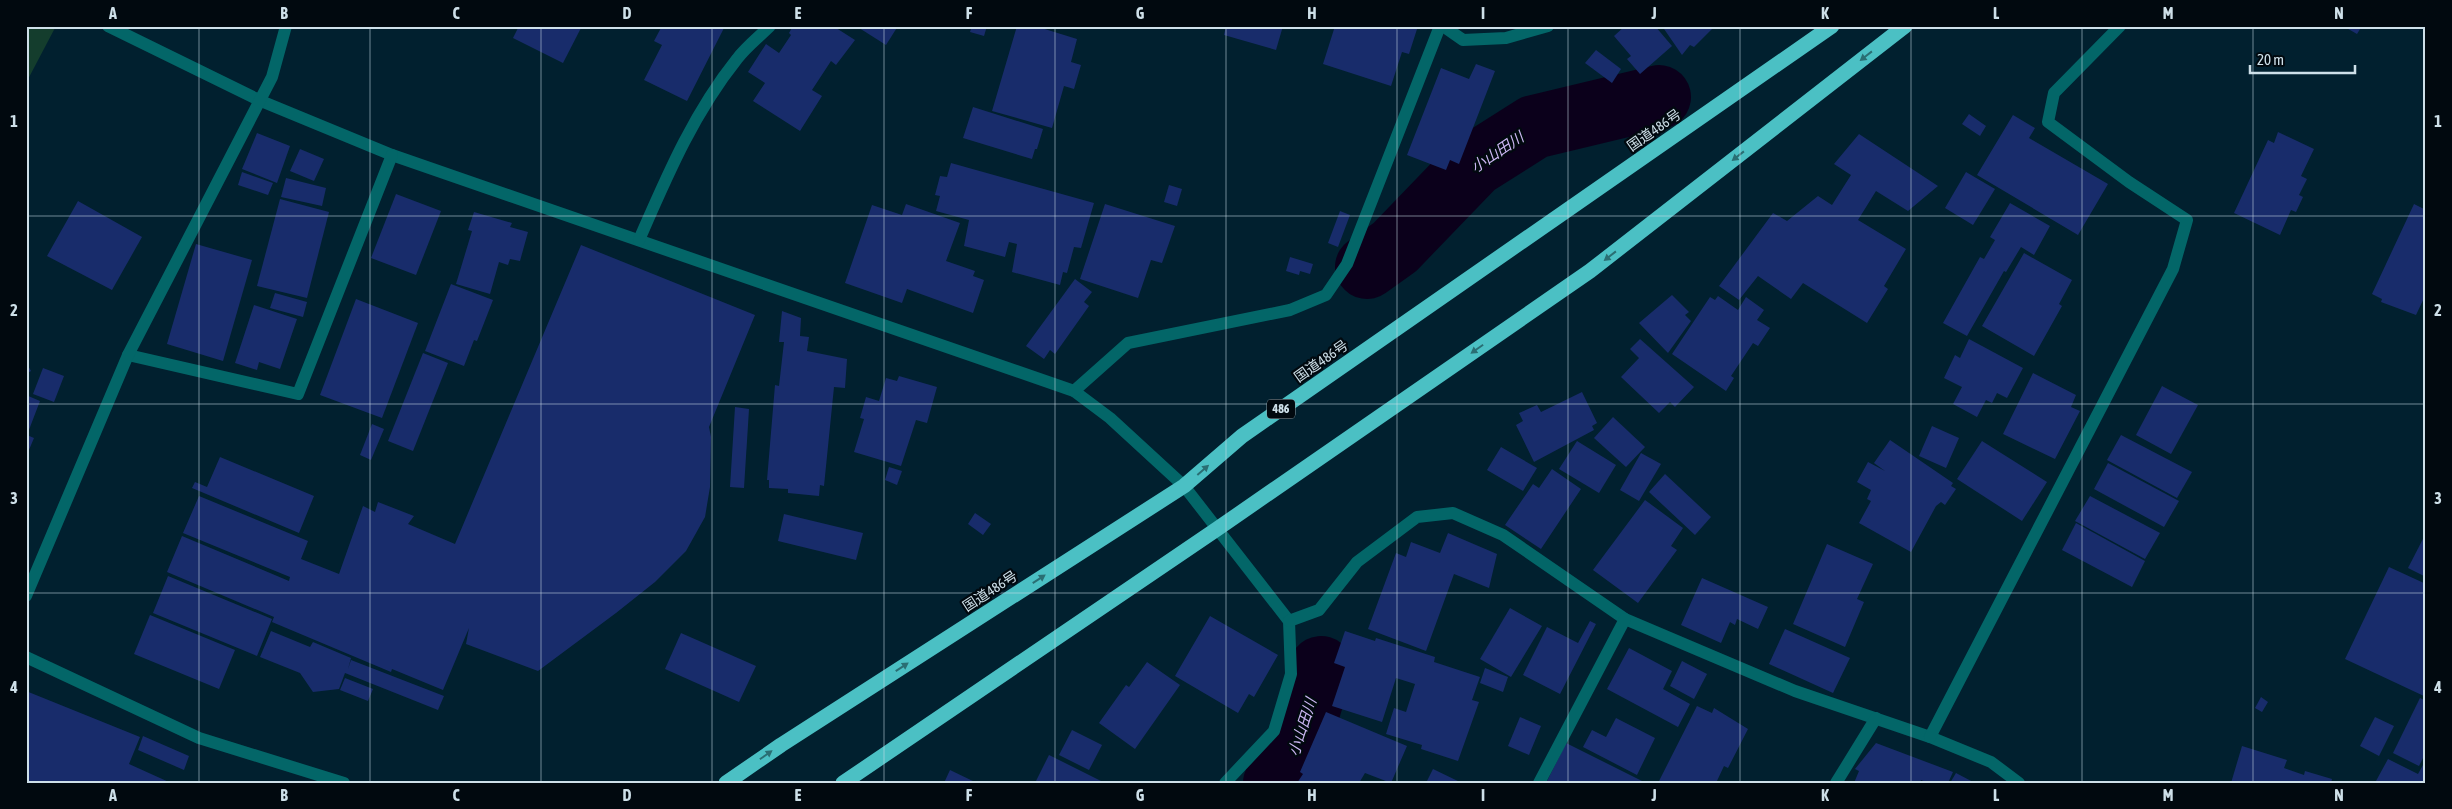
<svg xmlns="http://www.w3.org/2000/svg" width="2452" height="809" font-family="'Asap Condensed','Noto Sans JP',sans-serif">
	<rect width="100%" height="100%" fill="#01202f"/>
	<!-- green -->
	<polygon fill="#143d2d" points="26,26 56,26 26,83"/>
	<g fill="none" stroke-linecap="round" stroke-linejoin="round">
		<!-- river -->
		<g stroke="#0b001b" stroke-width="64">
			<polyline points="1367,267 1395,247 1474,165 1534,127 1659,97"/>
			<polyline points="1275,783 1294,758 1321,668"/>
		</g>
	</g>
	<!-- building -->
	<g fill="#182c6b">
		<polygon points="519,26 582,26 563,63 513,38"/>
		<polygon points="662,26 724,28 687,101 644,80 662,45 654,41"/>
		<polygon points="793,26 833,26 855,40 836,65 831,61 812,90 822,96 800,131 753,101 765,83 748,72 766,44 779,53 791,35 789,33"/>
		<polygon points="856,26 898,26 886,45"/>
		<polygon points="972,26 987,26 984,36 970,32"/>
		<polygon points="1017,26 1035,26 1077,39 1071,62 1081,65 1074,89 1064,86 1052,128 992,111"/>
		<polygon points="1226,26 1283,26 1276,50 1224,35"/>
		<polygon points="1335,26 1418,26 1409,54 1402,52 1391,86 1323,64"/>
		<polygon points="1625,26 1655,26 1672,46 1640,74 1627,59 1631,56 1614,36"/>
		<polygon points="1662,26 1715,26 1694,47 1690,45 1682,55"/>
		<polygon points="2343,26 2362,26 2357,34"/>
		<polygon points="1596,50 1621,69 1612,83 1585,63"/>
		<polygon points="1476,64 1495,71 1459,164 1450,160 1446,170 1407,155 1441,68 1469,79"/>
		<polygon points="973,107 1043,129 1037,149 1035,149 1032,159 963,138"/>
		<polygon points="1969,114 1986,126 1980,136 1962,124"/>
		<polygon points="2013,115 2035,128 2029,138 2108,184 2078,235 1977,175"/>
		<polygon points="2278,132 2314,149 2301,176 2307,179 2299,195 2303,197 2296,212 2291,210 2280,235 2234,213 2268,140 2274,143"/>
		<polygon points="257,133 290,146 277,183 242,169"/>
		<polygon points="1859,134 1938,186 1908,211 1876,191 1858,220 1906,249 1884,286 1888,289 1867,323 1803,283 1791,299 1758,276 1739,300 1719,286 1773,213 1787,221 1818,196 1832,205 1851,175 1834,164"/>
		<polygon points="300,149 324,159 314,181 290,171"/>
		<polygon points="951,163 1094,203 1081,248 1074,247 1067,273 1063,272 1060,285 1012,272 1017,244 1009,242 1005,257 964,246 969,220 936,211 940,196 935,195 940,176 947,177"/>
		<polygon points="242,172 273,183 268,195 238,185"/>
		<polygon points="1966,172 1995,189 1973,225 1945,208"/>
		<polygon points="286,178 326,188 322,206 281,197"/>
		<polygon points="1169,185 1182,189 1177,206 1164,202"/>
		<polygon points="396,194 441,211 416,275 371,258"/>
		<polygon points="280,199 329,212 307,298 257,286"/>
		<polygon points="78,201 142,237 112,290 47,256"/>
		<polygon points="2010,203 2050,226 2034,255 2021,247 2006,272 2004,271 1967,336 1943,323 1980,257 1984,259 1995,240 1990,237"/>
		<polygon points="906,204 960,223 946,261 975,271 973,276 984,280 973,313 907,289 902,303 845,283 872,205 902,215"/>
		<polygon points="1105,204 1175,226 1162,263 1151,260 1138,298 1080,279"/>
		<polygon points="2414,204 2426,210 2426,294 2416,315 2381,302 2382,299 2372,294"/>
		<polygon points="1340,211 1350,215 1338,247 1328,243"/>
		<polygon points="474,212 512,223 510,227 528,232 520,261 510,259 508,265 499,262 490,294 456,284 472,231 468,230"/>
		<polygon points="196,244 252,260 223,361 167,344"/>
		<polygon points="581,245 755,315 709,427 711,437 710,487 705,517 686,551 655,582 616,613 538,671 466,644 469,628 443,690 392,669 391,672 272,622 274,617 167,572 182,536 289,581 290,577 183,533 199,496 308,541 301,559 339,574 363,506 375,512 378,502 414,516 408,524 455,544"/>
		<polygon points="2024,253 2072,280 2059,304 2062,306 2034,356 1982,326"/>
		<polygon points="1290,257 1313,264 1310,274 1300,271 1299,275 1286,271"/>
		<polygon points="1075,279 1092,292 1084,302 1089,306 1055,354 1050,350 1044,359 1026,346"/>
		<polygon points="451,284 493,300 477,341 474,340 464,366 425,351"/>
		<polygon points="275,293 307,302 303,317 270,308"/>
		<polygon points="1672,295 1689,312 1685,315 1691,321 1668,353 1639,323"/>
		<polygon points="1718,296 1738,310 1746,297 1764,310 1757,320 1770,328 1758,346 1753,343 1731,376 1734,378 1726,391 1672,354 1710,297 1715,300"/>
		<polygon points="356,299 418,323 382,418 320,395"/>
		<polygon points="254,305 297,319 280,369 259,362 257,370 235,363"/>
		<polygon points="782,311 801,318 800,336 809,337 807,351 847,359 845,388 834,387 824,486 820,485 819,496 788,493 788,489 769,488 769,480 767,480 775,385 779,386 784,342 779,342"/>
		<polygon points="1640,339 1694,387 1675,407 1670,402 1659,413 1621,377 1639,358 1630,349"/>
		<polygon points="1969,339 2023,368 2007,398 1997,393 1992,403 1986,400 1977,417 1953,404 1962,387 1944,378 1955,355 1960,358"/>
		<polygon points="423,353 448,363 413,451 388,441"/>
		<polygon points="26,362 31,371 26,374"/>
		<polygon points="43,368 64,376 54,402 33,394"/>
		<polygon points="2033,373 2076,395 2071,407 2080,411 2055,459 2003,434"/>
		<polygon points="899,376 937,387 927,423 916,420 901,466 854,452 864,419 860,418 866,397 879,401 886,378 897,381"/>
		<polygon points="2162,386 2198,405 2171,454 2136,435"/>
		<polygon points="1582,392 1597,423 1592,426 1594,430 1534,462 1516,425 1523,421 1519,413 1537,405 1541,412"/>
		<polygon points="26,395 40,401 27,435 34,438 26,457"/>
		<polygon points="735,407 749,409 744,488 730,487"/>
		<polygon points="1613,417 1645,447 1626,467 1594,438"/>
		<polygon points="372,424 384,429 371,460 360,455"/>
		<polygon points="1932,426 1959,438 1946,468 1919,456"/>
		<polygon points="2121,435 2192,472 2177,498 2107,460"/>
		<polygon points="1890,440 1953,483 1951,486 1956,489 1945,505 1941,502 1936,506 1911,552 1859,523 1871,501 1867,499 1871,490 1857,482 1868,462 1885,471 1874,463"/>
		<polygon points="1577,441 1616,465 1599,493 1559,469"/>
		<polygon points="1982,441 2047,482 2022,521 1957,479"/>
		<polygon points="1501,447 1537,468 1523,491 1487,470"/>
		<polygon points="1641,453 1661,464 1639,501 1620,490"/>
		<polygon points="220,457 314,496 299,533 192,488 195,482 207,487"/>
		<polygon points="2108,463 2179,501 2164,527 2094,489"/>
		<polygon points="889,467 902,471 897,485 885,480"/>
		<polygon points="1552,469 1581,489 1541,549 1505,525 1533,484 1539,488"/>
		<polygon points="1665,474 1711,517 1695,535 1649,492"/>
		<polygon points="2090,496 2160,533 2145,559 2075,521"/>
		<polygon points="1645,500 1683,528 1671,546 1677,550 1638,603 1593,570"/>
		<polygon points="975,513 991,524 983,535 968,524"/>
		<polygon points="784,514 863,533 856,560 778,541"/>
		<polygon points="2076,523 2145,561 2132,587 2062,550"/>
		<polygon points="1448,533 1497,554 1489,588 1454,574 1426,651 1368,629 1396,553 1406,557 1411,542 1440,553"/>
		<polygon points="2426,533 2426,577 2408,568"/>
		<polygon points="1827,544 1873,564 1857,599 1864,602 1845,647 1793,624"/>
		<polygon points="2389,567 2426,584 2426,697 2345,659"/>
		<polygon points="168,576 272,619 257,656 153,613"/>
		<polygon points="1702,578 1768,607 1758,629 1737,619 1735,625 1730,622 1721,643 1681,625"/>
		<polygon points="1510,608 1542,626 1511,677 1480,659"/>
		<polygon points="150,615 235,650 219,689 134,654"/>
		<polygon points="1210,616 1278,655 1254,697 1249,694 1238,713 1175,676"/>
		<polygon points="1590,621 1596,624 1560,694 1523,675 1547,627 1578,643"/>
		<polygon points="1785,629 1850,658 1833,693 1769,664"/>
		<polygon points="271,631 310,647 313,642 351,658 348,669 351,660 444,696 438,710 345,673 339,689 313,692 300,673 260,657"/>
		<polygon points="1345,631 1375,641 1376,638 1435,657 1434,662 1480,677 1472,700 1479,702 1458,761 1421,749 1422,745 1386,734 1394,708 1406,712 1415,684 1396,678 1382,722 1332,706 1345,667 1334,663"/>
		<polygon points="681,633 756,666 739,702 665,669"/>
		<polygon points="1629,648 1672,671 1663,689 1690,704 1678,727 1607,689"/>
		<polygon points="1682,661 1707,674 1694,699 1670,686"/>
		<polygon points="1147,662 1180,685 1135,749 1099,723 1126,685 1129,687"/>
		<polygon points="1485,668 1508,677 1503,692 1480,683"/>
		<polygon points="345,678 373,689 368,701 340,690"/>
		<polygon points="26,691 140,737 129,764 171,783 26,783"/>
		<polygon points="2261,697 2268,702 2262,712 2255,708"/>
		<polygon points="2420,698 2426,701 2426,752 2419,766 2393,753"/>
		<polygon points="1697,706 1712,713 1714,708 1748,729 1728,768 1724,766 1716,783 1658,783"/>
		<polygon points="1326,712 1407,746 1391,783 1365,773 1359,783 1297,783 1303,774 1300,772"/>
		<polygon points="1520,717 1541,726 1529,755 1508,746"/>
		<polygon points="2375,717 2394,726 2379,756 2360,746"/>
		<polygon points="1616,718 1655,738 1637,775 1583,747 1592,730 1606,737"/>
		<polygon points="1072,730 1102,745 1089,770 1059,755"/>
		<polygon points="143,736 189,756 184,770 138,750"/>
		<polygon points="1566,743 1646,783 1546,783"/>
		<polygon points="1876,743 1953,772 1948,783 1928,783 1921,780 1920,783 1854,783 1859,771 1855,769"/>
		<polygon points="2242,746 2287,760 2284,768 2304,775 2305,771 2332,779 2331,783 2231,783"/>
		<polygon points="1049,755 1105,783 1035,783"/>
		<polygon points="2388,759 2418,774 2423,765 2426,767 2426,783 2376,781"/>
		<polygon points="1433,769 1462,783 1426,783"/>
		<polygon points="950,770 977,783 944,783"/>
		<polygon points="1956,773 1975,783 1950,783"/>
	</g>
	<g fill="none" stroke-linecap="round" stroke-linejoin="round">
		<!-- street -->
		<g stroke="#036668" stroke-width="12">
			<polyline points="108,26 261,101 392,155 1074,391 1110,418 1184,486 1289,621 1291,674 1274,731 1225,783"/>
			<polyline points="1443,26 1463,40 1506,38 1548,26"/>
			<path d="M639,240C667,176 693,114 737,59C746,47 759,37 770,26"/>
			<polyline points="128,355 298,394 392,155"/>
			<polyline points="1074,391 1128,343 1290,310 1326,295 1347,264 1440,26"/>
			<polyline points="26,596 128,355 272,77 286,26"/>
			<polyline points="1289,621 1319,610 1357,562 1417,517 1453,513 1503,535 1625,619 1795,691 1930,737 1991,762 2019,783"/>
			<polyline points="26,657 199,738 344,783"/>
			<polyline points="1930,737 2173,269 2187,220 2129,182 2048,122 2054,93 2120,26"/>
			<polyline points="1539,783 1625,619"/>
			<polyline points="1836,783 1876,718"/>
		</g>
		<!-- highway -->
		<g stroke="#4bc0c4" stroke-width="15">
			<polyline points="726,783 781,745 1184,486 1242,436 1832,26"/>
			<polyline points="843,783 1217,529 1590,271 1905,26"/>
		</g>
	</g>
	<!-- one-way arrows -->
	<defs><path id="oneway-solid" d="M-6-.8H1V-3.2L6.5 0L1 3.2V.8H-6Z" transform="scale(1.25)"/></defs>
	<g fill="#2a6e73">
		<use href="#oneway-solid" transform="translate(1866 56) rotate(142)"/>
		<use href="#oneway-solid" transform="translate(1738 156) rotate(142)"/>
		<use href="#oneway-solid" transform="translate(1610 256) rotate(142)"/>
		<use href="#oneway-solid" transform="translate(1477 349) rotate(145)"/>
		<use href="#oneway-solid" transform="translate(1203 470) rotate(-41)"/>
		<use href="#oneway-solid" transform="translate(1039 579) rotate(-33)"/>
		<use href="#oneway-solid" transform="translate(902 667) rotate(-33)"/>
		<use href="#oneway-solid" transform="translate(766 755) rotate(-35)"/>
	</g>
	<!-- grid -->
	<path fill="none" stroke="#cee0e9" stroke-width="1" stroke-opacity="0.55" d="M199,26V783M370,26V783M541,26V783M712,26V783M884,26V783M1055,26V783M1226,26V783M1397,26V783M1568,26V783M1740,26V783M1911,26V783M2082,26V783M2253,26V783M26,216H2426M26,404H2426M26,593H2426"/>
	<g text-anchor="middle" dominant-baseline="central" stroke-width="4.5" stroke-linejoin="round" paint-order="stroke">
		<!-- shield labels -->
		<rect fill="#01090f" stroke="#90a0a8" stroke-width="1" x="1267" y="399.5" width="28" height="19" rx="4"/>
		<g font-size="12" font-weight="bold" fill="#cee0e9">
			<text x="1281" y="409">486</text>
		</g>
		<!-- street labels -->
		<g font-size="14" fill="#cee0e9" stroke="#01090f">
			<text transform="translate(1654 130) rotate(-35)">国道486号</text>
			<text transform="translate(1321 361) rotate(-35)">国道486号</text>
			<text transform="translate(990 591) rotate(-33)">国道486号</text>
		</g>
		<!-- water labels -->
		<g font-size="15" font-style="italic" fill="#ccb7f3" stroke="#01090f">
			<text transform="translate(1497 152) rotate(-34)">小山田川</text>
			<text transform="translate(1302 727) rotate(-72)">小山田川</text>
		</g>
	</g>
	<!-- border -->
	<rect width="2452" height="809" fill="none" stroke="#01090f" stroke-width="55"/>
	<!-- scale -->
	<path d="M2250 65v8h105v-8" fill="none" stroke="#cee0e9" stroke-width="2.5"/>
	<text x="2257" y="65" font-size="15" fill="#cee0e9" stroke="#01090f" stroke-width="4" paint-order="stroke">20 m</text>
	<rect x="28" y="28" width="2396" height="754" fill="none" stroke="#cee0e9" stroke-width="2"/>
	<g font-size="16" text-anchor="middle" font-weight="bold" fill="#cee0e9">
		<text x="113" y="19">A</text>
		<text x="284" y="19">B</text>
		<text x="456" y="19">C</text>
		<text x="627" y="19">D</text>
		<text x="798" y="19">E</text>
		<text x="969" y="19">F</text>
		<text x="1140" y="19">G</text>
		<text x="1312" y="19">H</text>
		<text x="1483" y="19">I</text>
		<text x="1654" y="19">J</text>
		<text x="1825" y="19">K</text>
		<text x="1996" y="19">L</text>
		<text x="2168" y="19">M</text>
		<text x="2339" y="19">N</text>
		<text x="14" y="127">1</text>
		<text x="2438" y="127">1</text>
		<text x="14" y="316">2</text>
		<text x="2438" y="316">2</text>
		<text x="14" y="504">3</text>
		<text x="2438" y="504">3</text>
		<text x="14" y="693">4</text>
		<text x="2438" y="693">4</text>
		<text x="113" y="801">A</text>
		<text x="284" y="801">B</text>
		<text x="456" y="801">C</text>
		<text x="627" y="801">D</text>
		<text x="798" y="801">E</text>
		<text x="969" y="801">F</text>
		<text x="1140" y="801">G</text>
		<text x="1312" y="801">H</text>
		<text x="1483" y="801">I</text>
		<text x="1654" y="801">J</text>
		<text x="1825" y="801">K</text>
		<text x="1996" y="801">L</text>
		<text x="2168" y="801">M</text>
		<text x="2339" y="801">N</text>
	</g>
</svg>
